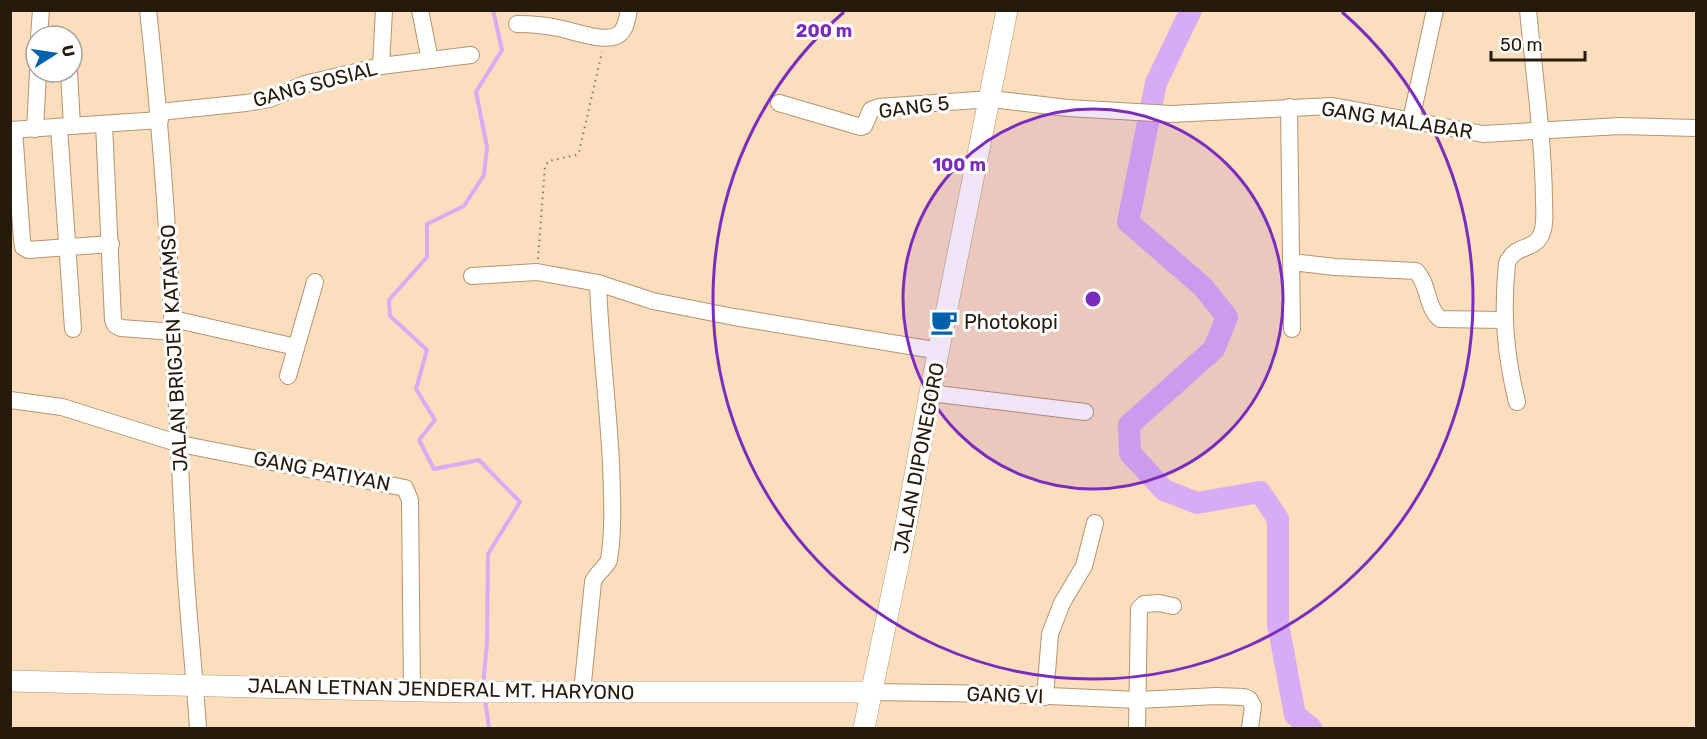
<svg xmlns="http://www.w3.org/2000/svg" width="1707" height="739" font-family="Rubik,sans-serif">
	<rect width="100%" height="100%" fill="#fadebe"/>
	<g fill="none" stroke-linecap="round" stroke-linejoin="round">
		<!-- stream -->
		<g stroke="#d7acf4" stroke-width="4">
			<polyline points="483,686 487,643 488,554 520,502 479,460 434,469 419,440 435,420 416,389 427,350 390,316 389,300 427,257 427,224 464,206 484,175 487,147 476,92 502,50 493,10"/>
			<polyline points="485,700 489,728"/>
		</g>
		<!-- river -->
		<polyline stroke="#d7acf4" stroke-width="22" points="1191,10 1156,83 1128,222 1203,287 1227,317 1214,349 1129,425 1130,453 1164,490 1197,503 1260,492 1278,519 1278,624 1295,715 1311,728"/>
		<defs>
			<g id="minor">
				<path d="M148,10C168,189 175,368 184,547C187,607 194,668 198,728"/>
				<polyline points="420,10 430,60"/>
				<path d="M517,24C531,24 544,25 558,28C574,31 604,43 618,35C626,30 627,19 629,10"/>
				<polyline points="39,36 41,10"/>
				<polyline points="381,66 384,10"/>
				<polyline points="69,72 72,126"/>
				<polyline points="779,103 861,127 864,126 871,110 879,107 991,99 1068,108 1171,114 1333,106 1483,134 1620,126 1696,128"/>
				<polyline points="1289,107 1292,329"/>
				<polyline points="159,112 246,103 269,99 305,84 381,66 471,55"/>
				<polyline points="1411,120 1435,10"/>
				<polyline points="104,124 113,320 115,325 121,328 174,332"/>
				<polyline points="59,127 73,329"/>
				<polyline points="35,129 38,72"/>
				<polyline points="10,130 160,120"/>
				<polyline points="14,130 22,240 23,247 28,250 111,244"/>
				<path d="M1292,262L1335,267L1416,271C1429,284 1426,307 1440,319L1504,320"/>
				<polyline points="472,276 537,272 598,283 653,301 734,317 940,351"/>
				<polyline points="173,319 296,347"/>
				<polyline points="288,376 315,282"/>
				<polyline points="930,393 1085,412"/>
				<polyline points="10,400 62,407 180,444 405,488 410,500 412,690"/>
				<path d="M1517,402C1505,353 1502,313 1507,263C1515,244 1534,251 1541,235C1546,225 1544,210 1544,199C1543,136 1534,73 1528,10"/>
				<path d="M582,692L593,582C596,573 605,569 609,560C614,528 612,495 611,463C608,403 600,343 598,283"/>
				<polyline points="871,692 1005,694 1138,700 1216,696 1244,697 1249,699 1253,706 1250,728"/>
				<polyline points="1045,697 1050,634 1062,603 1084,566 1095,523"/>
				<polyline points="1137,728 1139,609 1144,604 1159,603 1173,606"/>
			</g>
			<g id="major">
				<polyline points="10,681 467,692 871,692"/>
				<polyline points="864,728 903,541 930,393 1007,10"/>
			</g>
		</defs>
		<!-- minor casing -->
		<use href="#minor" stroke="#b5946e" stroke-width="18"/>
		<!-- major casing -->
		<use href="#major" stroke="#b5946e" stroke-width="22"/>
		<!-- path -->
		<polyline stroke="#8a765f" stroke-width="2" stroke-dasharray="1.5 4.5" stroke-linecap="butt" points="538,259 545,166 549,161 576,155 579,152 602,52"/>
		<!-- minor -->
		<use href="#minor" stroke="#fff" stroke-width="16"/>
		<!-- major -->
		<use href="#major" stroke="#fff" stroke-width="21"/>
	</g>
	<!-- distance rings -->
	<circle cx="1093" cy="299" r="190" fill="#7b2cbf" fill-opacity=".12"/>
	<g fill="none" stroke="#7b2cbf" stroke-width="3">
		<circle cx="1093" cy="299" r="190"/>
		<path d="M1342 12A380 380 0 1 1 844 12"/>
	</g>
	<!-- icons -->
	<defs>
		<symbol id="cafe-bare" viewBox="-9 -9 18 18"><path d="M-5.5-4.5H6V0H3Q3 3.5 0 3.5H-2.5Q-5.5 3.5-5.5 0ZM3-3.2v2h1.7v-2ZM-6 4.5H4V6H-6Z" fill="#0062ae" stroke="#fff" stroke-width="2.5" paint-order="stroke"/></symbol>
	</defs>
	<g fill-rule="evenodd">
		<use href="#cafe-bare" x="925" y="303" width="38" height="38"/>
	</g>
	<g text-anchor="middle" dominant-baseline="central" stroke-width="6" stroke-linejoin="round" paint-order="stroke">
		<!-- street labels -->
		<g font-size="20" fill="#261a0a" stroke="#fff">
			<text transform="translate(315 84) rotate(-15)">GANG SOSIAL</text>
			<text transform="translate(914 107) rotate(-7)">GANG 5</text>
			<text transform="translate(1397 120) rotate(9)">GANG MALABAR</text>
			<text transform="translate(174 348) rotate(-93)">JALAN BRIGJEN KATAMSO</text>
			<text transform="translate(919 458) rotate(-79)">JALAN DIPONEGORO</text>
			<text transform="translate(322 471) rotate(11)">GANG PATIYAN</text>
			<text transform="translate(441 689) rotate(1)">JALAN LETNAN JENDERAL MT. HARYONO</text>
			<text transform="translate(1005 695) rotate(2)">GANG VI</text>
		</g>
		<!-- poi labels -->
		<g font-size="20" fill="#261a0a" stroke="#fff" text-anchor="start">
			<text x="964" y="322">Photokopi</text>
		</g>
	</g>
	<circle cx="1093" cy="299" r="9" fill="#7b2cbf" stroke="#fff" stroke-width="3"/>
	<g font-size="18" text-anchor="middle" font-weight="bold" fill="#7b2cbf" stroke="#fff" stroke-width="6" stroke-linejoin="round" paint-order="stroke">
		<text x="824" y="37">200 m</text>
		<text x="959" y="171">100 m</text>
	</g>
	<!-- border -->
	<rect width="1707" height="739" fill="none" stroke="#261a0a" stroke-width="24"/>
	<!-- north arrow -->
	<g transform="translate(54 54) rotate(78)"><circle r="28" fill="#ffffff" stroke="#a8a39d" stroke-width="1.5"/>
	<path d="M0-4.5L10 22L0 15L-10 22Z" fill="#0062ae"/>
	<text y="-9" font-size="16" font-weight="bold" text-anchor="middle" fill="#261a0a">U</text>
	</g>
	<!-- scale -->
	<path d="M1491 51v9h94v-9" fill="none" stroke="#261a0a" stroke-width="3"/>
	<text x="1500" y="51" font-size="18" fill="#261a0a" stroke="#ffffff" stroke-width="4.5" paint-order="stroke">50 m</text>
</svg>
